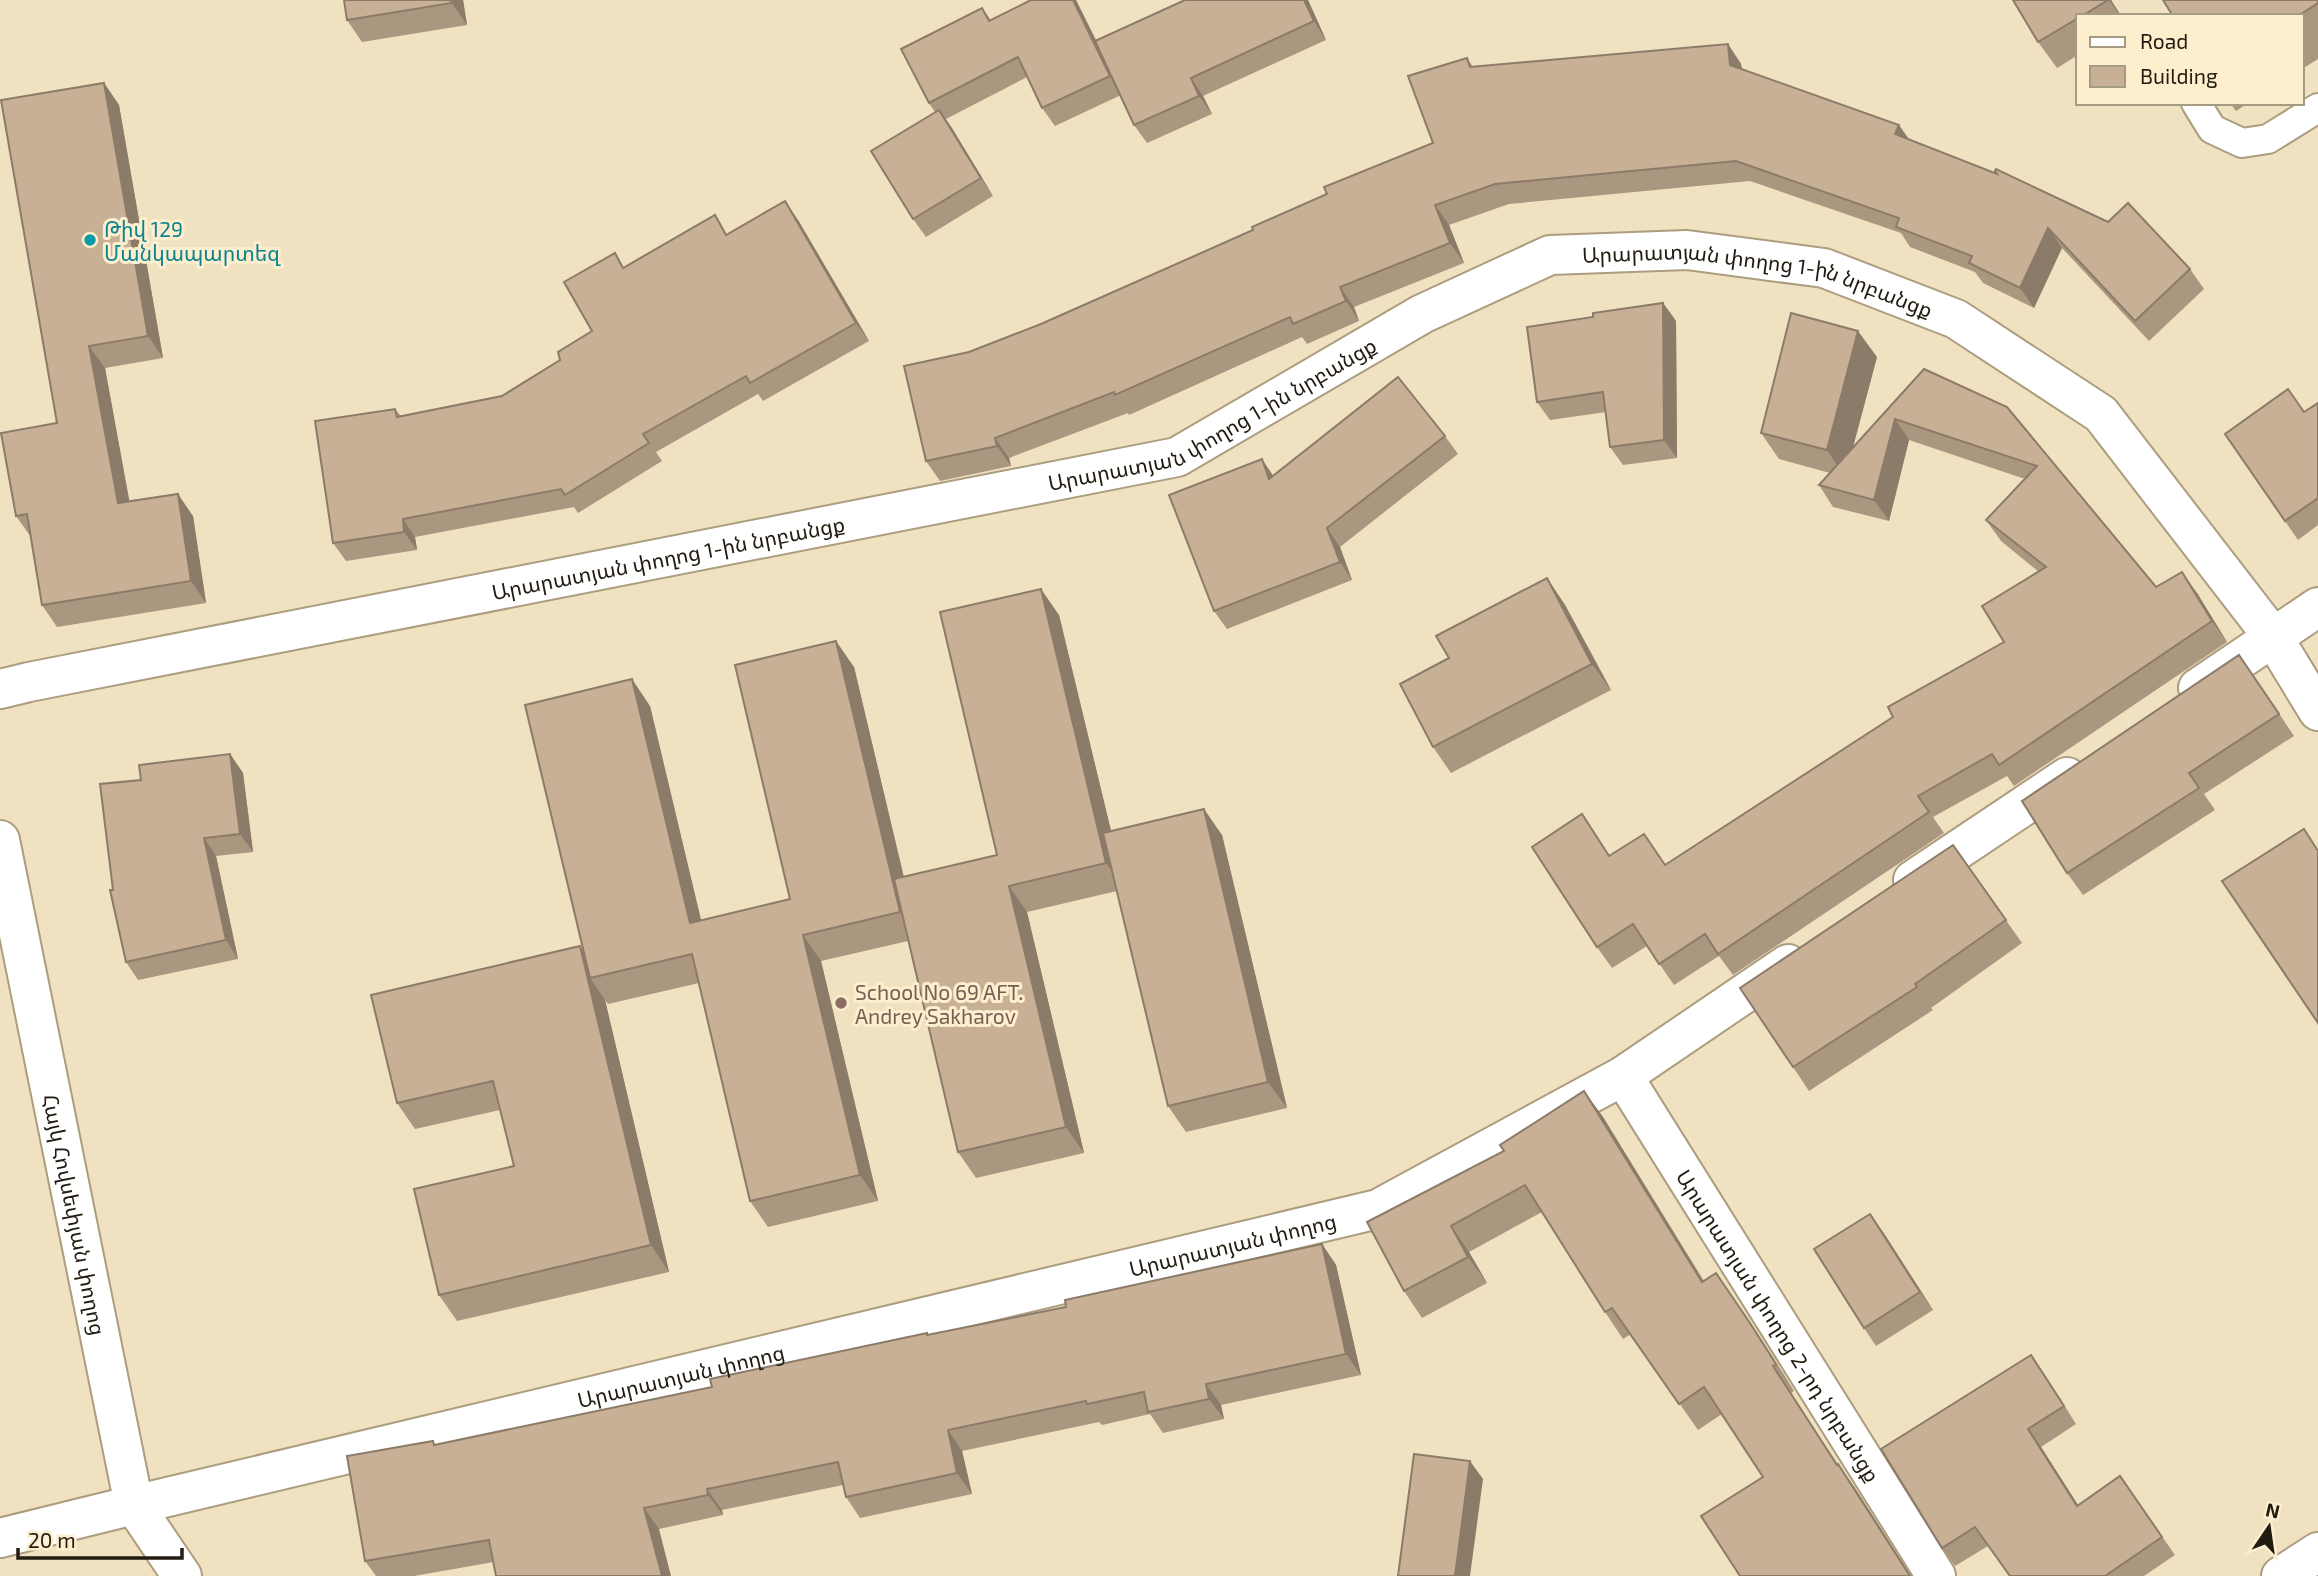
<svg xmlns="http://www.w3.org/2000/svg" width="2318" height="1576" font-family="'Exo 2','Noto Sans Armenian',sans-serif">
	<rect width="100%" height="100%" fill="#f0e1c1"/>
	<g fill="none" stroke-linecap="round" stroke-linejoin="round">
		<defs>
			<polyline id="lane" points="2196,103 2212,129 2242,143 2268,139 2318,108"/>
			<g id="street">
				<path id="s1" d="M0,689L29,682L1177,457L1422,314L1550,255L1687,250L1824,268L1956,319L2101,414L2273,637L2318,711"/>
				<path id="s2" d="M1623,1076L1936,1576"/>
				<polyline points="2281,1576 2318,1552"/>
			</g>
			<g id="secondary">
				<polyline points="2198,688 2318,607"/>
				<path id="s3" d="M0,840L134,1505L182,1576"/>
				<polyline points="1913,880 2067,777"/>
				<path id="s4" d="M0,1538L134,1505L1378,1209L1623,1076L1788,964"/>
			</g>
		</defs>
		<!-- lane casing -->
		<use href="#lane" stroke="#ac9d7f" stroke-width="32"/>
		<!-- street casing -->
		<use href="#street" stroke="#ac9d7f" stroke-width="42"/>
		<!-- secondary casing -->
		<use href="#secondary" stroke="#ac9d7f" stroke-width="42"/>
		<!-- lane -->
		<use href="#lane" stroke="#fff" stroke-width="28"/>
		<!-- street -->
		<use href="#street" stroke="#fff" stroke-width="38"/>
		<!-- secondary -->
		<use href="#secondary" stroke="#fff" stroke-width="38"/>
	</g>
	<!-- wall -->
	<g fill="#ab9780">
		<polygon points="344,0 463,0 467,25 362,42 347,20"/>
		<polygon points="1076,0 1096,40 1308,0 1326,40 1203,96 1212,114 1147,143 1134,125 1121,95 1055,126 1042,108 1027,77 946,119 993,196 926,237 913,219 935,112 929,103 982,8 991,20"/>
		<polygon points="2013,0 2111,0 2121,16 2078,16 2078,55 2057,68 2038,42"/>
		<polygon points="2318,0 2318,59 2302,69 2302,16 2173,16"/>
		<polygon points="1728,44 1741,64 1742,69 1909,140 2190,269 2204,289 2149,341 2062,248 2034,308 1983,283 1975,272 1910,247 1901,233 1750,181 1509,204 1449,225 1464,263 1354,307 1359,321 1307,344 1302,337 1129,415 1128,413 1009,458 1011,466 940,481 926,461 969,352 1041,324 1253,230 1433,143 1467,58 1473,67"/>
		<polygon points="104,83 119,105 163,358 105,368 129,502 193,516 206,603 57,627 42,605 31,537 16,516 57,423"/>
		<polygon points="2230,103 2248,103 2236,111"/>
		<polygon points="798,220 869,341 763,401 758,394 656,452 662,461 578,513 574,507 415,537 417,550 346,561 333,543 395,409 401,416 502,396 560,360 592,331 625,267 728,234"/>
		<polygon points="1663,303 1676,321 1677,458 1623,465 1610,447 1606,412 1550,420 1537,402 1593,317"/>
		<polygon points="1877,357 1853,447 1924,369 2007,407 2156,587 2197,593 2227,642 2014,786 2007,776 1933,817 1944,833 1733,975 1719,956 1674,985 1647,946 1612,968 1597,947 1582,814 1610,856 1666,865 1893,717 2004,642 2039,572 2001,541 1986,520 2025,479 1909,440 1889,521 1833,507 1819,485 1830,473 1779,459 1761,433"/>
		<polygon points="2318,403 2318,525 2298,540 2225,434 2304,412"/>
		<polygon points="1445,436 1458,454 1340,547 1352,580 1227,629 1214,611 1273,476"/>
		<polygon points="1547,578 1565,605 1611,690 1451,773 1433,747 1449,658"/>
		<polygon points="1059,615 1111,831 1222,835 1287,1108 1186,1132 1168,1106 1117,891 1027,912 1084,1153 976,1178 958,1152 908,941 821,961 878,1201 768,1227 750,1201 699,983 608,1004 605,1000 669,1272 457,1321 439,1295 514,1166 500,1110 415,1129 397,1103 580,946 583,950 650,706 701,921 790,899 854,667 904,877 997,855"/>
		<polygon points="2239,655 2294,736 2204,794 2215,810 2083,895 2067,873"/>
		<polygon points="230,754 243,773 253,852 216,856 238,959 138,980 126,962 141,780"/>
		<polygon points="1953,845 2022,943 1931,1008 1933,1010 1809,1091 1793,1067"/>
		<polygon points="1584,1091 1603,1117 1704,1281 1768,1350 1794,1391 1791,1393 1838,1465 1857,1491 1763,1477 1722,1414 1698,1430 1631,1334 1623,1339 1605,1312 1542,1212 1469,1252 1487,1283 1422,1318 1404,1291 1504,1151"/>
		<polygon points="1883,1232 1933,1310 1876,1346 1864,1328"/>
		<polygon points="1322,1244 1336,1265 1361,1375 1221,1405 1224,1419 1163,1433 1150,1414 1102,1425 1099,1422 962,1451 972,1494 860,1518 846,1497 843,1485 722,1510 723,1515 659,1529 494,1562 414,1576 376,1576 365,1561 433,1441 435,1445 712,1387 927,1333 928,1335 1066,1307"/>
		<polygon points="2031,1355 2076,1424 2041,1447 2078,1505 2120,1476 2175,1555 2144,1576 2009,1576 1988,1546 1955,1566 1942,1548"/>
	</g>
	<!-- shaded-wall -->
	<g fill="#8b7b68">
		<polygon points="451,0 463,0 467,25 452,3"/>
		<polygon points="1073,0 1076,0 1122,94 1110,76"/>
		<polygon points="1304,0 1308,0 1326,40 1314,21"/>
		<polygon points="2109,0 2111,0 2121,16 2120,16"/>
		<polygon points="1728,44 1741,64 1744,85 1730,65"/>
		<polygon points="1191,78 1203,96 1212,114 1199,96"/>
		<polygon points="104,83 119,105 163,358 148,336"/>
		<polygon points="939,110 952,128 993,196 981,178"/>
		<polygon points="1899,125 1913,145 1895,134"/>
		<polygon points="785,201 798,220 869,341 856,323"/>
		<polygon points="1435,205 1449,225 1464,263 1450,243"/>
		<polygon points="2048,228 2062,248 2034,308 2020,288"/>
		<polygon points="1340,287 1354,307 1359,321 1346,301"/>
		<polygon points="1663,303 1676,321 1677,458 1664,440"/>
		<polygon points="1858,331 1877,357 1845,477 1827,450"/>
		<polygon points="89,346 105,368 134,526 118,503"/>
		<polygon points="1895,419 1909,440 1889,521 1874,500"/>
		<polygon points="995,438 1009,458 1011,466 997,446"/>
		<polygon points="1262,459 1274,477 1269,479"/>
		<polygon points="178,494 193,516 206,603 191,581"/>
		<polygon points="403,519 415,537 417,550 404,532"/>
		<polygon points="1327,528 1340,547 1352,580 1340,562"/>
		<polygon points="2182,572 2197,593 2227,642 2212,621"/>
		<polygon points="1547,578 1565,605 1611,690 1592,664"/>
		<polygon points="1041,589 1059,615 1125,889 1106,863"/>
		<polygon points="836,641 854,667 918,938 900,912"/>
		<polygon points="2239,655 2254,676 2294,736 2279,714"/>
		<polygon points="632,679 650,706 708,949 690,923"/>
		<polygon points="230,754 243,773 253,852 240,834"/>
		<polygon points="1204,809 1222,835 1287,1108 1268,1082"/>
		<polygon points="204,838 216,856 238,959 226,940"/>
		<polygon points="1009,886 1027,912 1084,1153 1066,1127"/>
		<polygon points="803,935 821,961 878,1201 860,1175"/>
		<polygon points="580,946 598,972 590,978 605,1000 669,1272 651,1245"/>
		<polygon points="1584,1091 1603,1117 1720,1309 1702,1282"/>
		<polygon points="1870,1214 1883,1232 1933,1310 1920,1292"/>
		<polygon points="1451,1226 1469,1252 1487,1283 1468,1257"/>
		<polygon points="1322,1244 1336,1265 1361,1375 1346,1354"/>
		<polygon points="1734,1299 1768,1350 1794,1391 1776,1364"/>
		<polygon points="2031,1355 2044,1374 2076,1424 2064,1406"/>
		<polygon points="1773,1366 1791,1393 1855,1492 1837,1465"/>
		<polygon points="1206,1384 1221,1405 1224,1419 1209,1399"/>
		<polygon points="2028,1429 2041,1447 2090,1524 2077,1506"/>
		<polygon points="948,1430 962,1451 972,1494 957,1473"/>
		<polygon points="1470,1461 1483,1479 1470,1576 1455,1576"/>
		<polygon points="1838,1464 1857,1491 1911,1576 1910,1576"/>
		<polygon points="707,1489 722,1510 723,1515 708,1495"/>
		<polygon points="644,1508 659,1529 671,1576 662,1576"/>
	</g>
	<!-- building -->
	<g fill="#c7b095" stroke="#8b7b68" stroke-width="2">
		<polygon points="344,0 451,0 452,3 347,20"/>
		<polygon points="1031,0 1073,0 1110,76 1042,108 1018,57 929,103 901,49 982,8 989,21"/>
		<polygon points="1185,0 1304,0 1314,21 1191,78 1199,96 1134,125 1095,41"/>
		<polygon points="2013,0 2108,0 2082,16 2078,16 2078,18 2038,42"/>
		<polygon points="2163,0 2318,0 2318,3 2298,16 2173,16"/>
		<polygon points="1728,44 1730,65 1899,125 1895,134 1997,174 1995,171 1996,169 2108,222 2128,203 2190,269 2135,321 2048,228 2020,288 1969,263 1972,256 1896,227 1899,218 1736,161 1495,184 1435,205 1450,243 1340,287 1346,301 1293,324 1290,317 1115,395 1114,392 995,438 997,446 926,461 904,366 969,352 1041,324 1253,230 1252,227 1327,194 1324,187 1433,143 1408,76 1467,58 1470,67"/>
		<polygon points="104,83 148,336 89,346 118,503 178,494 191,581 42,605 27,514 16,516 1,433 57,423 1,100"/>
		<polygon points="939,110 981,178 913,219 871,151"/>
		<polygon points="785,201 856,323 750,383 746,376 643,434 649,443 565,495 561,489 403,519 404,532 333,543 315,421 395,409 397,417 502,396 560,360 558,352 592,331 564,282 615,253 623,268 715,215 726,235"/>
		<polygon points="1663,303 1664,440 1610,447 1603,392 1537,402 1527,327 1593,317 1593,313"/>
		<polygon points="1791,313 1858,331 1827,450 1761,433"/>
		<polygon points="1924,369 2007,407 2156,587 2182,572 2212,621 1999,765 1992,754 1918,796 1929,812 1718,954 1705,934 1659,964 1633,924 1597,947 1532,847 1582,814 1609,856 1644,834 1665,865 1893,717 1888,707 2004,642 1982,606 2046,567 1986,520 2037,466 1895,419 1874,500 1819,485"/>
		<polygon points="1398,377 1445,436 1327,528 1340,562 1214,611 1169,495 1262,459 1269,479"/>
		<polygon points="2288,389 2304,412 2318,403 2318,498 2285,521 2225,434"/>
		<polygon points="1547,578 1592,664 1433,747 1400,684 1449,658 1436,636"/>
		<polygon points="1041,589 1106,863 1009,886 1066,1127 958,1152 894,879 997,855 940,612"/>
		<polygon points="836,641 900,912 803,935 860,1175 750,1201 692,954 590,978 525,705 632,679 690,923 790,899 735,665"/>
		<polygon points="2239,655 2279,714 2189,773 2199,788 2067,873 2022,801"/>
		<polygon points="230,754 240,834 204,838 226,940 126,962 110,890 113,890 100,784 141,780 139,765"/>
		<polygon points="1204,809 1268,1082 1168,1106 1103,833"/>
		<polygon points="2304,829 2318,851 2318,1023 2222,881"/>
		<polygon points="1953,845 2006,920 1915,984 1917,987 1793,1067 1740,988"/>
		<polygon points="580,946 651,1245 439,1295 414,1189 514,1166 493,1081 397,1103 371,995"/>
		<polygon points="1584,1091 1702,1282 1716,1273 1750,1323 1776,1364 1773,1366 1837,1465 1838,1464 1910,1576 1740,1576 1701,1516 1763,1477 1704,1387 1679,1404 1612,1308 1605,1312 1525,1185 1451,1226 1468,1257 1404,1291 1367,1222 1504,1151 1500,1145"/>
		<polygon points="1870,1214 1920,1292 1864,1328 1814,1249"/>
		<polygon points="1322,1244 1346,1354 1206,1384 1209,1399 1148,1412 1144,1392 1087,1404 1086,1401 948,1430 957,1473 846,1497 838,1462 707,1489 708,1495 644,1508 662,1576 496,1576 489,1540 365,1561 347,1456 433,1441 434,1445 712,1387 710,1379 927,1333 927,1335 1066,1307 1065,1300"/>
		<polygon points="2031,1355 2064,1406 2028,1429 2077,1506 2120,1476 2162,1537 2105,1576 2010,1576 1975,1527 1942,1548 1881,1449"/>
		<polygon points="1414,1454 1470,1461 1455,1576 1398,1576"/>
	</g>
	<!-- markers -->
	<circle fill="#0f9aa8" stroke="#fdeece" stroke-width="2.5" cx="90" cy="240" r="7"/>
	<circle fill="#8d6e63" stroke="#fdeece" stroke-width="2.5" cx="841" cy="1003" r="7"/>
	<g text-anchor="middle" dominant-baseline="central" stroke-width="6" stroke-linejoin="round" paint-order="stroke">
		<!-- culture labels -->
		<g font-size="21" fill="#0d838f" stroke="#fdeece" text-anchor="start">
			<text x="104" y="228">Թիվ 129<tspan x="104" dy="24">Մանկապարտեզ</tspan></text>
		</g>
		<!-- street labels -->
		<g font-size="21" fill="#221c10" stroke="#fdeece">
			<text stroke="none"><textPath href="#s1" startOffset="1836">Արարատյան փողոց 1-ին նրբանցք</textPath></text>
			<text stroke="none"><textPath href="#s1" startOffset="1248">Արարատյան փողոց 1-ին նրբանցք</textPath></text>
			<text stroke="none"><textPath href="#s1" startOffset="681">Արարատյան փողոց 1-ին նրբանցք</textPath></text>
			<text stroke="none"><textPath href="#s3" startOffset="382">Հայկ Հովսեփյան փողոց</textPath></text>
			<text stroke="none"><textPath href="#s4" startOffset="1267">Արարատյան փողոց</textPath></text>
			<text stroke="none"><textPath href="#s2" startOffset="294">Արարատյան փողոց 2-րդ նրբանցք</textPath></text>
			<text stroke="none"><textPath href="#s4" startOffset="700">Արարատյան փողոց</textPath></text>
		</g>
		<!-- education labels -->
		<g font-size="21" fill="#785e54" stroke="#fdeece" text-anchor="start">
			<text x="855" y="991">School No 69 AFT.<tspan x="855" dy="24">Andrey Sakharov</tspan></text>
		</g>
	</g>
	<!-- legend -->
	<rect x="2076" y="14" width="228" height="91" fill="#fdeece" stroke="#a59a82" stroke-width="2"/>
	<rect x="2090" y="37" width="35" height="10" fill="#ffffff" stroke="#a59a82" stroke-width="2"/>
	<text x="2140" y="49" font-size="21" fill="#221c10">Road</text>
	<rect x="2090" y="66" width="35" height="21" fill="#c7b095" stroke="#a59a82" stroke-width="2"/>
	<text x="2140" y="84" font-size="21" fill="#221c10">Building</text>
	<!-- north arrow -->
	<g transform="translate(2269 1527) rotate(13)" stroke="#fdeece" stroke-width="5" paint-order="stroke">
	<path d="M0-5L12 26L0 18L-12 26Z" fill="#221c10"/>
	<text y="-10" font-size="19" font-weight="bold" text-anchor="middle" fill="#221c10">N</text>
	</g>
	<!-- scale -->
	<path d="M18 1548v10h164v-10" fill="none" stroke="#221c10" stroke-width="3.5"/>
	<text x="28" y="1548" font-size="21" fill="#221c10" stroke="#fdeece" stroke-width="5" paint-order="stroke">20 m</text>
</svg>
